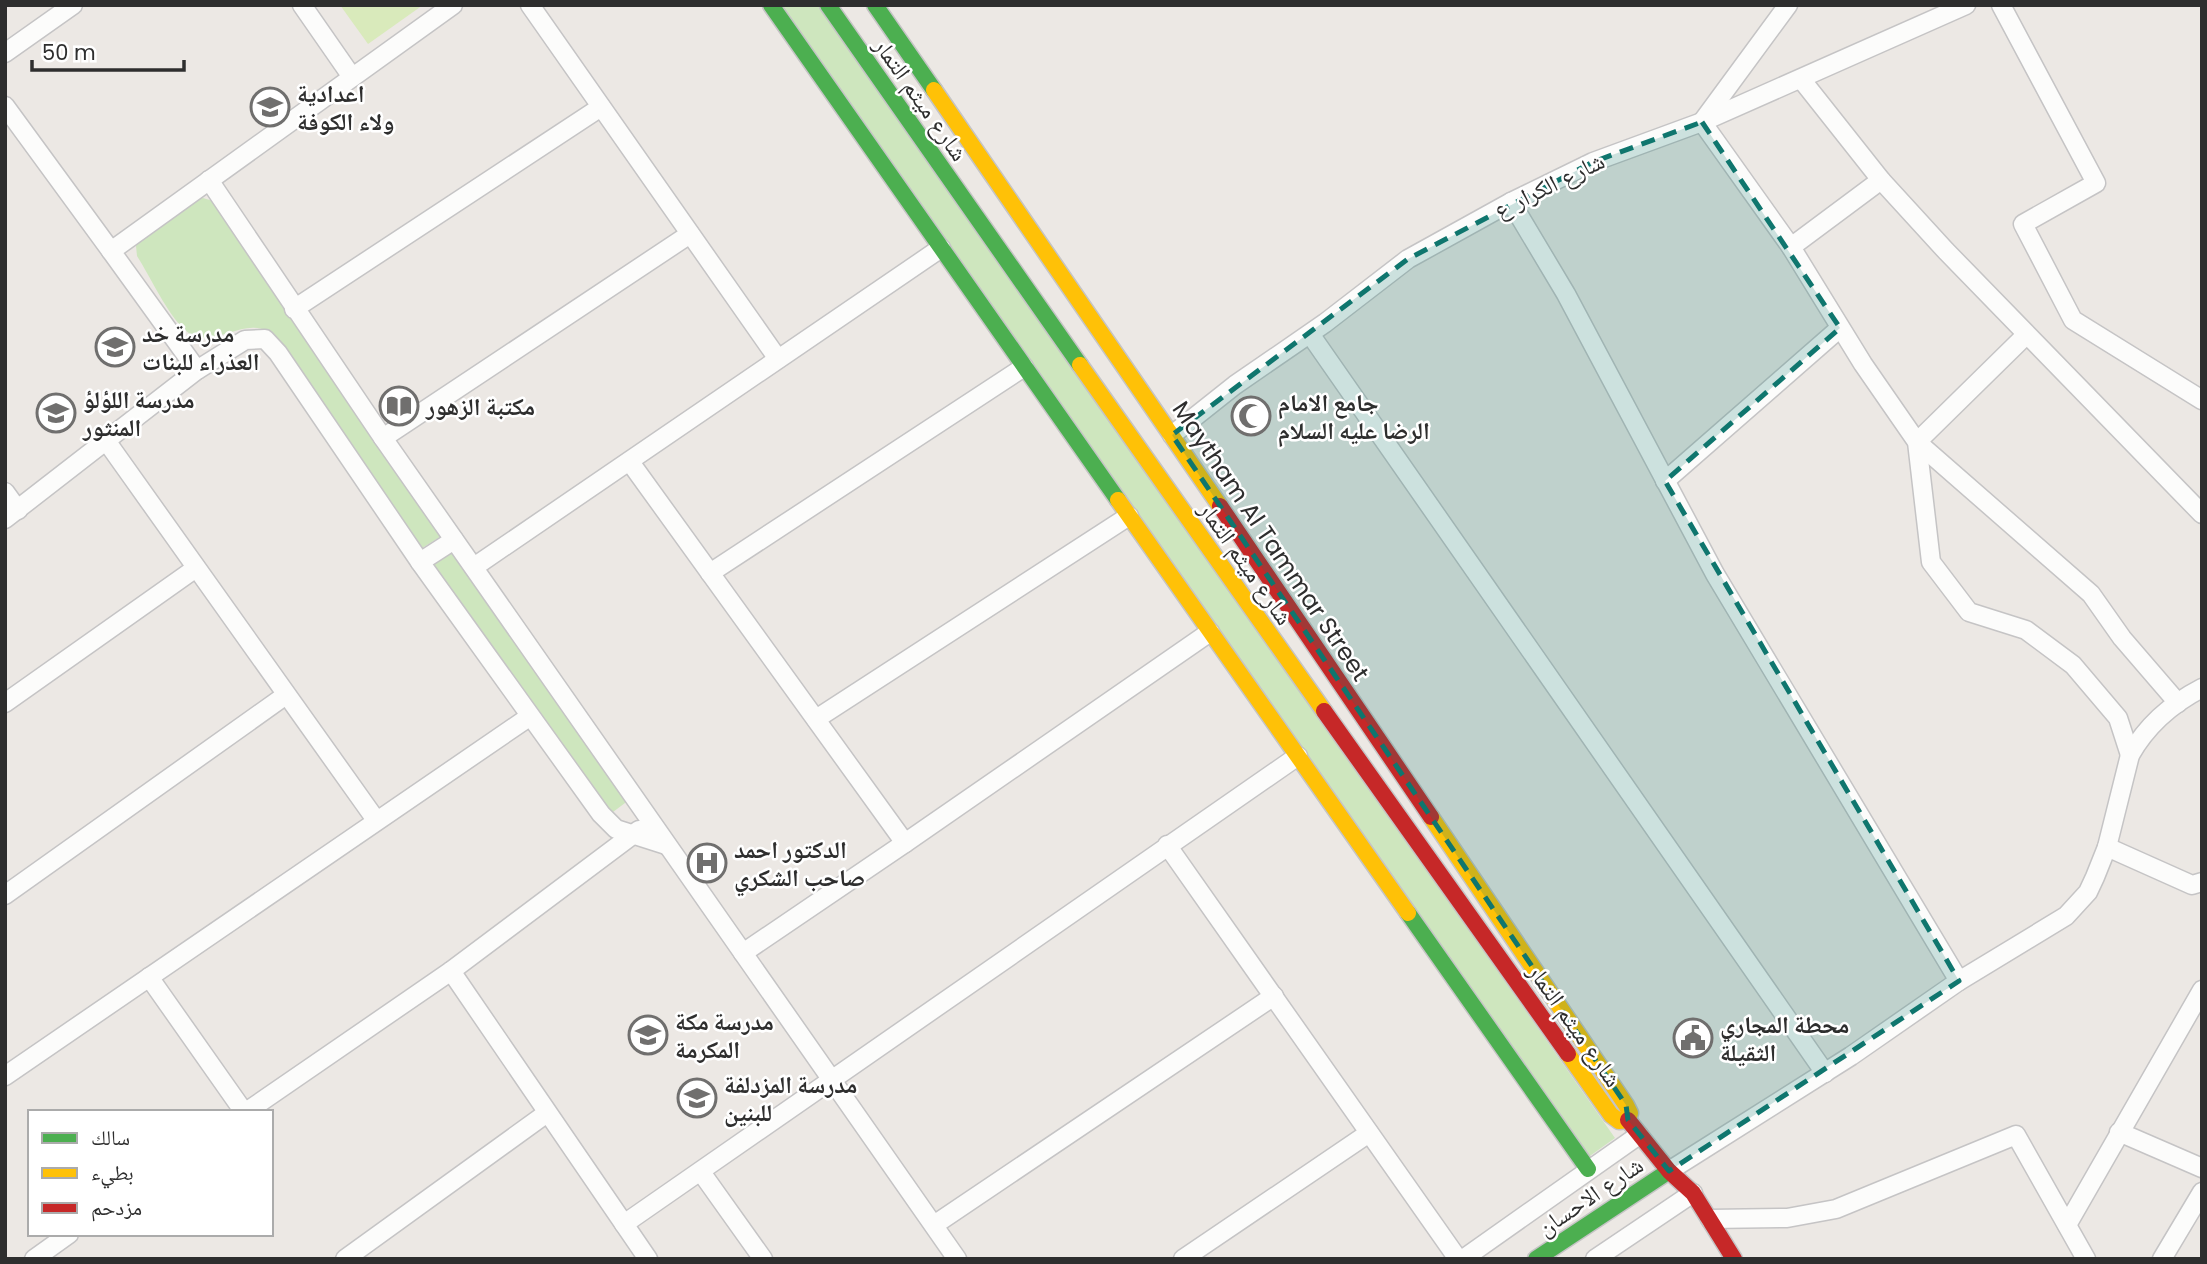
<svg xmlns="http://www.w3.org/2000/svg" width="2207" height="1264" font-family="Poppins,'Noto Naskh Arabic',sans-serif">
	<rect width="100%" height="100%" fill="#ece8e4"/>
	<!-- green -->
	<g fill="#cee6be">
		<polygon points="778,5 820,5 1615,1138 1587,1158"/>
		<path d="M203,198L213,201L443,535L419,550L268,332C242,316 211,353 185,330C167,314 150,276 137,256L136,246L141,237L195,200Z"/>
		<polygon points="453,552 629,800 609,815 432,566"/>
	</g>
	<!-- pitch -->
	<polygon fill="#d9eabb" points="340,5 423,5 368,44"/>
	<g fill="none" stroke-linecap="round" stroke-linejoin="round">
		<defs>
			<g id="street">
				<polyline points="302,5 352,77"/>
				<polyline points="530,5 778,359"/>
				<polyline points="1788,5 1702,122 1791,247 1863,364 1917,442 1931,562 1969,612 2026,630 2073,665 2118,718 2130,755"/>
				<polyline points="2001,5 2096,183 2023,224 2073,320 2202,400"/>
				<polyline points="5,53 73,5"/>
				<polyline points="1801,79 1881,180 1946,251 2202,514"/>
				<polyline points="5,106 111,251"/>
				<polyline points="209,180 383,438 957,1259"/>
				<polyline points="1511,202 1566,294 1715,574 1959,981"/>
				<polyline points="1791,247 1881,180"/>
				<polyline points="294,309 601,107"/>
				<polyline points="1310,334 1825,1073"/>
				<polyline points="2026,335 1917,442 2091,594 2122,638 2178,703"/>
				<polyline points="197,370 111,251 453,5"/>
				<polyline points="1172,435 1235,385 1325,323 1408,259 1511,202 1593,162 1702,122 1966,5"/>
				<polyline points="383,438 690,234"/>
				<polyline points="107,442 376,820"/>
				<polyline points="630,462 905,843 743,953"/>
				<polyline points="1665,481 1840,328"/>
				<polyline points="5,492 18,510"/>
				<polyline points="5,519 197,370 245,340 265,339 278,353 420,562 601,814 616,829 666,845"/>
				<polyline points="420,562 454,540"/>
				<polyline points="474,567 941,248"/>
				<polyline points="710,573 1024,367"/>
				<polyline points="5,703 196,568"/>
				<polyline points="816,719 1129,516"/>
				<polyline points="905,843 1210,632"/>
				<polyline points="1167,845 1458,1259"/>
				<polyline points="2107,847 2192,885 2202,882"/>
				<polyline points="5,895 286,695"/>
				<polyline points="451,971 648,1259"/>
				<polyline points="149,977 244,1112"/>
				<polyline points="5,1076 529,717"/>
				<polyline points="246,1112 451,971 639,830"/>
				<polyline points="2119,1132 2202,1168"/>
				<path d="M1669,1171L1851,1056L1959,981L2066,916L2088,892L2095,877L2107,847L2130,755C2147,725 2171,704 2202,688"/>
				<polyline points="701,1172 763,1259"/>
				<polyline points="1710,1219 1787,1218 1836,1209 2016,1135 2086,1259"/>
				<polyline points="624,1224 1298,756"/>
				<polyline points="934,1225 1274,996"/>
				<polyline points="2067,1225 2202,990"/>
				<polyline points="34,1259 69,1234"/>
				<polyline points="345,1259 547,1113"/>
				<polyline points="1183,1259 1369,1133"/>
				<polyline points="1463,1259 1639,1135"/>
				<polyline points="1595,1259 1693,1193"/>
				<polyline points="2162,1259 2202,1192"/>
			</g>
			<g id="fast">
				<polyline points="771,5 1118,500"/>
				<polyline points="828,5 1080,365"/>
				<polyline points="875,5 934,90"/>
				<polyline points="1408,913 1588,1169"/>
				<polyline points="1536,1259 1669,1171"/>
			</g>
			<g id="slow">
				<polyline points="934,90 1220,506"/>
				<polyline points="1080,365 1324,711"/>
				<polyline points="1118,500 1408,913"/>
				<polyline points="1431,817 1626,1105 1630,1113 1628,1120 1619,1121 1611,1115 1568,1054"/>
			</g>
			<g id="jam">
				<polyline points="1220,506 1431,817"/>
				<polyline points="1324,711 1568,1054"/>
				<polyline points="1628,1120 1669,1171 1693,1193 1734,1259"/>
			</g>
		</defs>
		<!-- street casing -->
		<use href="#street" stroke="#c5c4c5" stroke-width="21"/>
		<!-- fast casing -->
		<use href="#fast" stroke="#c5c4c5" stroke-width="19"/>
		<!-- slow casing -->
		<use href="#slow" stroke="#c5c4c5" stroke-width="19"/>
		<!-- jam casing -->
		<use href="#jam" stroke="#c5c4c5" stroke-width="19"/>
		<!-- street -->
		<use href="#street" stroke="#fcfcfb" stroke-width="18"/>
		<!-- fast -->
		<use href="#fast" stroke="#4caf50" stroke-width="16"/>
		<!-- slow -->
		<use href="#slow" stroke="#ffc107" stroke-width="16"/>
		<!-- jam -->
		<use href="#jam" stroke="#c62828" stroke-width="16"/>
	</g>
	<!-- marked area -->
	<path fill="#0f766e" fill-opacity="0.2" stroke="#0f766e" stroke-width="5" stroke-dasharray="14 9" stroke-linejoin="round" d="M1702,122L1840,328L1665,481L1959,981L1669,1171L1628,1120L1626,1105L1172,435L1408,259L1593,162Z"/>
	<!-- icons -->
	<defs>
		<symbol id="school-ring" viewBox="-11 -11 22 22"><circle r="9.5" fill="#fff" stroke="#706f6e" stroke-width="1.5"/><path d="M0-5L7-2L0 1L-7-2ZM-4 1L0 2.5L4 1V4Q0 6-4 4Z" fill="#706f6e"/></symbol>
		<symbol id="library-ring" viewBox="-11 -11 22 22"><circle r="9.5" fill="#fff" stroke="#706f6e" stroke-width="1.5"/><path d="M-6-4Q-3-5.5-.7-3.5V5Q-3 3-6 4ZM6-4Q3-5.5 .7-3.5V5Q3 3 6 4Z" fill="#706f6e"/></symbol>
		<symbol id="mosque-ring" viewBox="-11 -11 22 22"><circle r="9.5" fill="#fff" stroke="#706f6e" stroke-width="1.5"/><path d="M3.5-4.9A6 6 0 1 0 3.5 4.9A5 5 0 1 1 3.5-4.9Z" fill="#706f6e"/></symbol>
		<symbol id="hospital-ring" viewBox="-11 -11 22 22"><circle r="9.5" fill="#fff" stroke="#706f6e" stroke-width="1.5"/><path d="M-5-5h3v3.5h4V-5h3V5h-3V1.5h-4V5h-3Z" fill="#706f6e"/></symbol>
		<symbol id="civic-ring" viewBox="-11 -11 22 22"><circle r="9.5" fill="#fff" stroke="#706f6e" stroke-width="1.5"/><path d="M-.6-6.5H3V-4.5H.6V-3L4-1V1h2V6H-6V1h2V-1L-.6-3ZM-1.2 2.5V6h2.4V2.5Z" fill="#706f6e"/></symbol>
	</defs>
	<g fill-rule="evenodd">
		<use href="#school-ring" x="248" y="85" width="44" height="44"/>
		<use href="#school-ring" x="93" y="325" width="44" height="44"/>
		<use href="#library-ring" x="377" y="384" width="44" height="44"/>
		<use href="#school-ring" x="34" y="391" width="44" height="44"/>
		<use href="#mosque-ring" x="1229" y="394" width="44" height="44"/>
		<use href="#hospital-ring" x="685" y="841" width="44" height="44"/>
		<use href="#school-ring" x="626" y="1013" width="44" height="44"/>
		<use href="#civic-ring" x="1671" y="1016" width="44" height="44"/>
		<use href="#school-ring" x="675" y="1076" width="44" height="44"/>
	</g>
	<g text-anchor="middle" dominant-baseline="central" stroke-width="5" stroke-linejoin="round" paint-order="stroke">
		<!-- poi labels -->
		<g font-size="24" font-weight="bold" fill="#2e2e2e" stroke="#fff" text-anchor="start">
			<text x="297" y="93">اعدادية<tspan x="297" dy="28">ولاء الكوفة</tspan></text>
			<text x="142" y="333">مدرسة خد<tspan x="142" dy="28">العذراء للبنات</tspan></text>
			<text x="83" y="399">مدرسة اللؤلؤ<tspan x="83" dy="28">المنثور</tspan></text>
			<text x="1278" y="402">جامع الامام<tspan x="1278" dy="28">الرضا عليه السلام</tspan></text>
			<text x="426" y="406">مكتبة الزهور</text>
			<text x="734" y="849">الدكتور احمد<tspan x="734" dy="28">صاحب الشكري</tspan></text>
			<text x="675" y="1021">مدرسة مكة<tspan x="675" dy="28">المكرمة</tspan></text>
			<text x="1720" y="1024">محطة المجاري<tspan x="1720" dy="28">الثقيلة</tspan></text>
			<text x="724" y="1084">مدرسة المزدلفة<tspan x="724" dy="28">للبنين</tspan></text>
		</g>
		<!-- street labels -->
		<g font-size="24" fill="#2e2e2e" stroke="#fff">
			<text transform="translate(921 99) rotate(55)">شارع ميثم التمار</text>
			<text transform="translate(1549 185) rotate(-26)">شارع الكرار ع</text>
			<text transform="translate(1271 541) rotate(56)">Maytham Al Tammar Street</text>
			<text transform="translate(1246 563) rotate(55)">شارع ميثم التمار</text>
			<text transform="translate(1575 1025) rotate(55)">شارع ميثم التمار</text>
			<text transform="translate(1590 1196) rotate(-34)">شارع الاحسان</text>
		</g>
	</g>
	<!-- border -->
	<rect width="2207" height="1264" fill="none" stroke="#2e2e2e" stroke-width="14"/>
	<!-- legend -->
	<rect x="28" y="1110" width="245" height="126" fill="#ffffff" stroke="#ababab" stroke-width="2"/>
	<rect x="42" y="1133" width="35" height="10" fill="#4caf50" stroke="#ababab" stroke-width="2"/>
	<text x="91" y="1145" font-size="21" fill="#2e2e2e">سالك</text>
	<rect x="42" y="1168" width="35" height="10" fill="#ffc107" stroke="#ababab" stroke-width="2"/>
	<text x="91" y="1180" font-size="21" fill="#2e2e2e">بطيء</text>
	<rect x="42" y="1203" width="35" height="10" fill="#c62828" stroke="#ababab" stroke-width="2"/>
	<text x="91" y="1215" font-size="21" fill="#2e2e2e">مزدحم</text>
	<!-- scale -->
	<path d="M32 60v10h152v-10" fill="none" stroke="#2e2e2e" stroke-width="3.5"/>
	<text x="42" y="60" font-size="21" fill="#2e2e2e" stroke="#ffffff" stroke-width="5" paint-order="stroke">50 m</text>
</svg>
